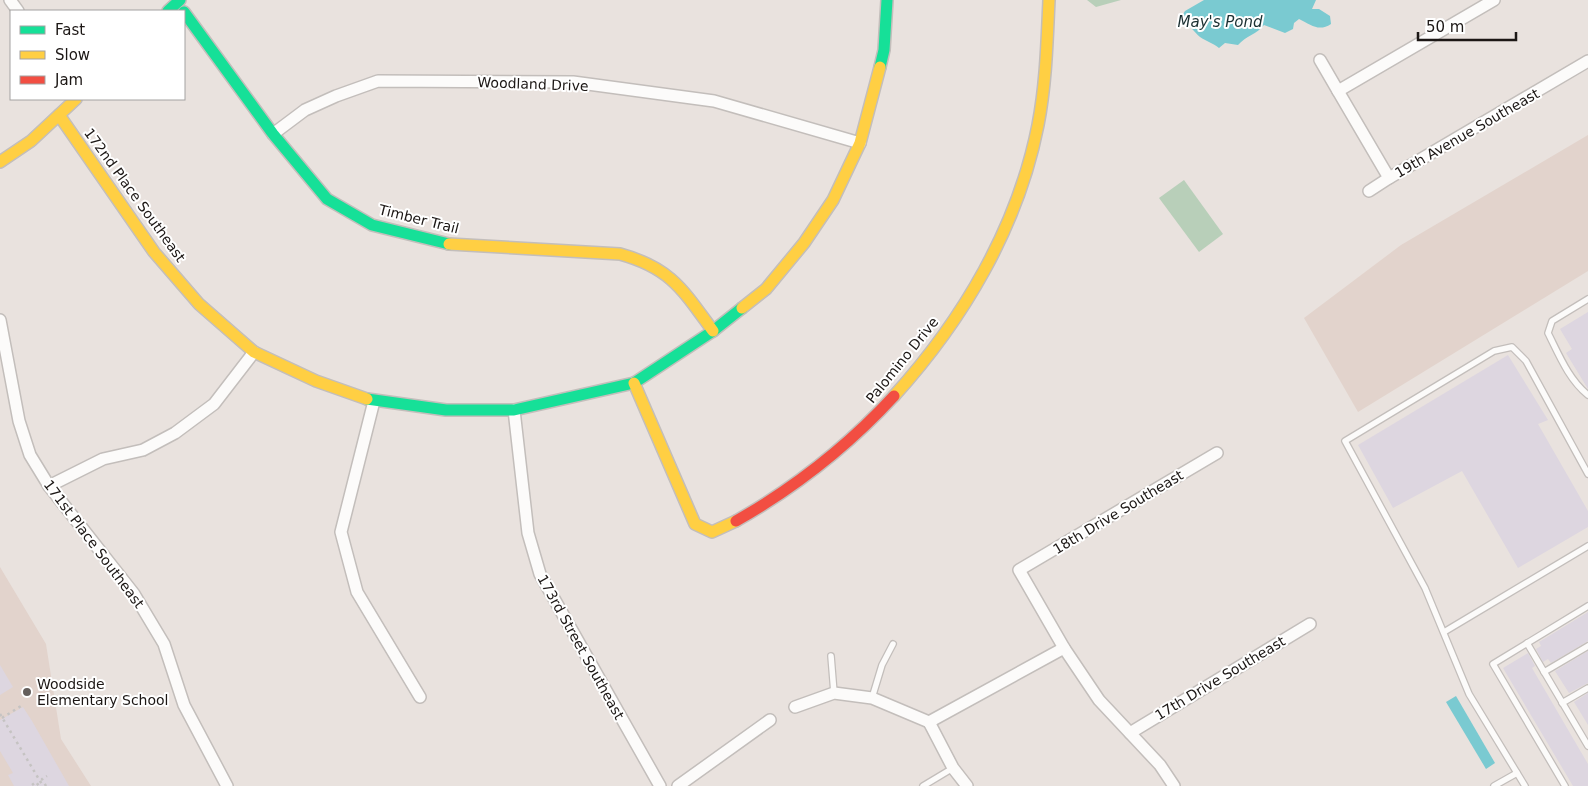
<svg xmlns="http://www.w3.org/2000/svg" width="1588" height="786" font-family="'DejaVu Sans',sans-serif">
	<rect width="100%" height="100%" fill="#e9e2de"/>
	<!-- built -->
	<g fill="#e2d3cc">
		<polygon points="1588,135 1588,271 1358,412 1304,318 1401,245"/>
		<polygon points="0,567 46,644 61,739 91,786 0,786"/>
	</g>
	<!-- green -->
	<g fill="#b8cfb9">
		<polygon points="1087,0 1121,0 1096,7"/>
		<polygon points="1184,180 1223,234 1199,252 1159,198"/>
	</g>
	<!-- water -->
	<g fill="#7acad1">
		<path d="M1204,0H1316L1312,9H1319L1330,16L1331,24C1319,32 1311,25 1299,19L1294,23L1293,29L1285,33L1264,25C1257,34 1246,36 1238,45L1225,43L1219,48C1213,43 1206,41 1200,37C1193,31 1192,25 1182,26L1179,20L1185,11Z"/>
		<polygon points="1456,696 1495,763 1486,769 1446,702"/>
	</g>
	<!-- building -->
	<g fill="#ddd6e0">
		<polygon points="1588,312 1588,389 1566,353 1572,349 1560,329"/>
		<polygon points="1508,355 1548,420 1538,424 1588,511 1588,527 1518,568 1462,471 1393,508 1358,445"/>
		<polygon points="1588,612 1588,641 1551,663 1548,659 1543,662 1536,649 1541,646 1539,642"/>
		<polygon points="1588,651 1588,683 1569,693 1555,671"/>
		<polygon points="1528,653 1535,666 1532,668 1588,764 1588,786 1573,786 1503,668"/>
		<polygon points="0,665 13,687 0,695"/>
		<polygon points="1588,693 1588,725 1574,702"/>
		<polygon points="23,707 32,721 69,786 14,786 8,775 13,773 0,751 0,720"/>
	</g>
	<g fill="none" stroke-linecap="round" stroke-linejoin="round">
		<defs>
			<g id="lane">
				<path d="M1588,299L1552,321L1548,333C1559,355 1569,380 1588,395"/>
				<polyline points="1444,632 1588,546"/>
				<polyline points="1527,643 1588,746"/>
				<polyline points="831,656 834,693"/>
				<polyline points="1544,672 1588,646"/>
				<polyline points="872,698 882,665 893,644"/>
				<polyline points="1562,703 1588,688"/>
				<polyline points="923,786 953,768"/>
				<polyline points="1494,786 1517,773"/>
				<polyline points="1525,786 1469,694 1425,588 1345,441 1494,351 1512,347 1526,361 1588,474"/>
				<polyline points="1565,786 1493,664 1588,606"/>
			</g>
			<g id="street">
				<polyline points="10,0 18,11"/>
				<polyline points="1494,0 1338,91 1389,178 1588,61"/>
				<polyline points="1320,60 1338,91"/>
				<polyline points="273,134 305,110 336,96 378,81 573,82 714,101 860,143"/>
				<polyline points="1369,191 1389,178"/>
				<polyline points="0,320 19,421 30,455 49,486 134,594 164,644 184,705 227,786"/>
				<polyline points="374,401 341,532 357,592 420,697"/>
				<polyline points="514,410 528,533 540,574 660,786"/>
				<polyline points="49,486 103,459 143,450 175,433 214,404 254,352"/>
				<polyline points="795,707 834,693 872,698 929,722"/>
				<polyline points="929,722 1064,648"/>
				<polyline points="929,722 953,768 967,786"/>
				<polyline points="1130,733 1310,624"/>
				<polyline points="678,786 770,720"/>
				<polyline points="1174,786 1160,765 1099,700 1064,648 1019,570 1217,453"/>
			</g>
			<g id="fast">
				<polyline points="168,11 180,0"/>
				<polyline points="184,12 273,134 327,199 372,225 449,244"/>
				<polyline points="880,67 884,50 887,0"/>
				<polyline points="367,399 446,410 514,410 634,383 713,331 742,308"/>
			</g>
			<g id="slow">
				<polyline points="59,115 154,252 199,304 254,352 316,381 367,399"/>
				<polyline points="0,162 31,141 76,99"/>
				<path d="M449,244L620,254C671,268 683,290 713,331"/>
				<polyline points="742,308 766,289 804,243 833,200 860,143 880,67"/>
				<polyline points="634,383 695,524 712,532 736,521"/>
				<path d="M894,396C963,320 1018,227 1038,125C1046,84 1047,42 1049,0"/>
			</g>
			<path id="jam" d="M736,521C794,488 849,445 894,396"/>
		</defs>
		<!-- lane casing -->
		<use href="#lane" stroke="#c3bebb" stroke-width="8"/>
		<!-- street casing -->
		<use href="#street" stroke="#c3bebb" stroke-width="14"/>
		<!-- fast casing -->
		<use href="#fast" stroke="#c3bebb" stroke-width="14"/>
		<!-- slow casing -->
		<use href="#slow" stroke="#c3bebb" stroke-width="14"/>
		<!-- jam casing -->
		<use href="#jam" stroke="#c3bebb" stroke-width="14"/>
		<!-- path -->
		<g stroke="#c5c3c2" stroke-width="2.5" stroke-dasharray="2.5 4" stroke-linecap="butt">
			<polyline points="0,714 43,786"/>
			<polyline points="2,718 21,706"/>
			<polyline points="32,785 36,782 39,786"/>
			<polyline points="46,786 42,779 47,776"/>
		</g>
		<!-- lane -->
		<use href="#lane" stroke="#fcfbfa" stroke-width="5.5"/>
		<!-- street -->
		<use href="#street" stroke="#fcfbfa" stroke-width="11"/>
		<!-- fast -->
		<use href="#fast" stroke="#16e098" stroke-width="11"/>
		<!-- slow -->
		<use href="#slow" stroke="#ffcf43" stroke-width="11"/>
		<!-- jam -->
		<use href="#jam" stroke="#f24e42" stroke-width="11"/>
	</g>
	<!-- markers -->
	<circle fill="#645e5b" stroke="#fff" stroke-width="2" cx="27" cy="692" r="5"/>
	<g text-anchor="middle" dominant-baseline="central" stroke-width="4" stroke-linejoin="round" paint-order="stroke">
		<!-- street labels -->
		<g font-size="14" fill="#1c1715" stroke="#fff">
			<text transform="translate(533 84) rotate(2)">Woodland Drive</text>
			<text transform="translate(1467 133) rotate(-30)">19th Avenue Southeast</text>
			<text transform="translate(135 195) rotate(54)">172nd Place Southeast</text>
			<text transform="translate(419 219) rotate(14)">Timber Trail</text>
			<text transform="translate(902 360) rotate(-51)">Palomino Drive</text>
			<text transform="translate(1118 512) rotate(-31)">18th Drive Southeast</text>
			<text transform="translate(94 544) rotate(53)">171st Place Southeast</text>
			<text transform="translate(581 647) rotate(61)">173rd Street Southeast</text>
			<text transform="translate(1220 678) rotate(-31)">17th Drive Southeast</text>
		</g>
		<!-- poi labels -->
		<g font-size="14" fill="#1c1715" stroke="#fff" text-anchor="start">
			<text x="37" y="684">Woodside<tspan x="37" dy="16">Elementary School</tspan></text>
		</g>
		<!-- water labels -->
		<g font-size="15" font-style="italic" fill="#1b3032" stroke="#fff">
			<text x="1220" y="22">May's Pond</text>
		</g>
	</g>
	<!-- legend -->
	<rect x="10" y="10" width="175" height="90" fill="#ffffff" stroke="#a4a2a1"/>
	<rect x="20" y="26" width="25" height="8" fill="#16e098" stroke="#a4a2a1"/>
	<text x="55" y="35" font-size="15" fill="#1c1715">Fast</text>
	<rect x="20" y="51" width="25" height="8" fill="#ffcf43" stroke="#a4a2a1"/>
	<text x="55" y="60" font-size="15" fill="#1c1715">Slow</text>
	<rect x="20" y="76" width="25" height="8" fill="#f24e42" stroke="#a4a2a1"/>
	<text x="55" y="85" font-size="15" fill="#1c1715">Jam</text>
	<!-- scale -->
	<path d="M1418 32v8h98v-8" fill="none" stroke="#1c1715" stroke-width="2.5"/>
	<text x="1426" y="32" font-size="15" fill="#1c1715" stroke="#ffffff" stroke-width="4" paint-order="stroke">50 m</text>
</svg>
